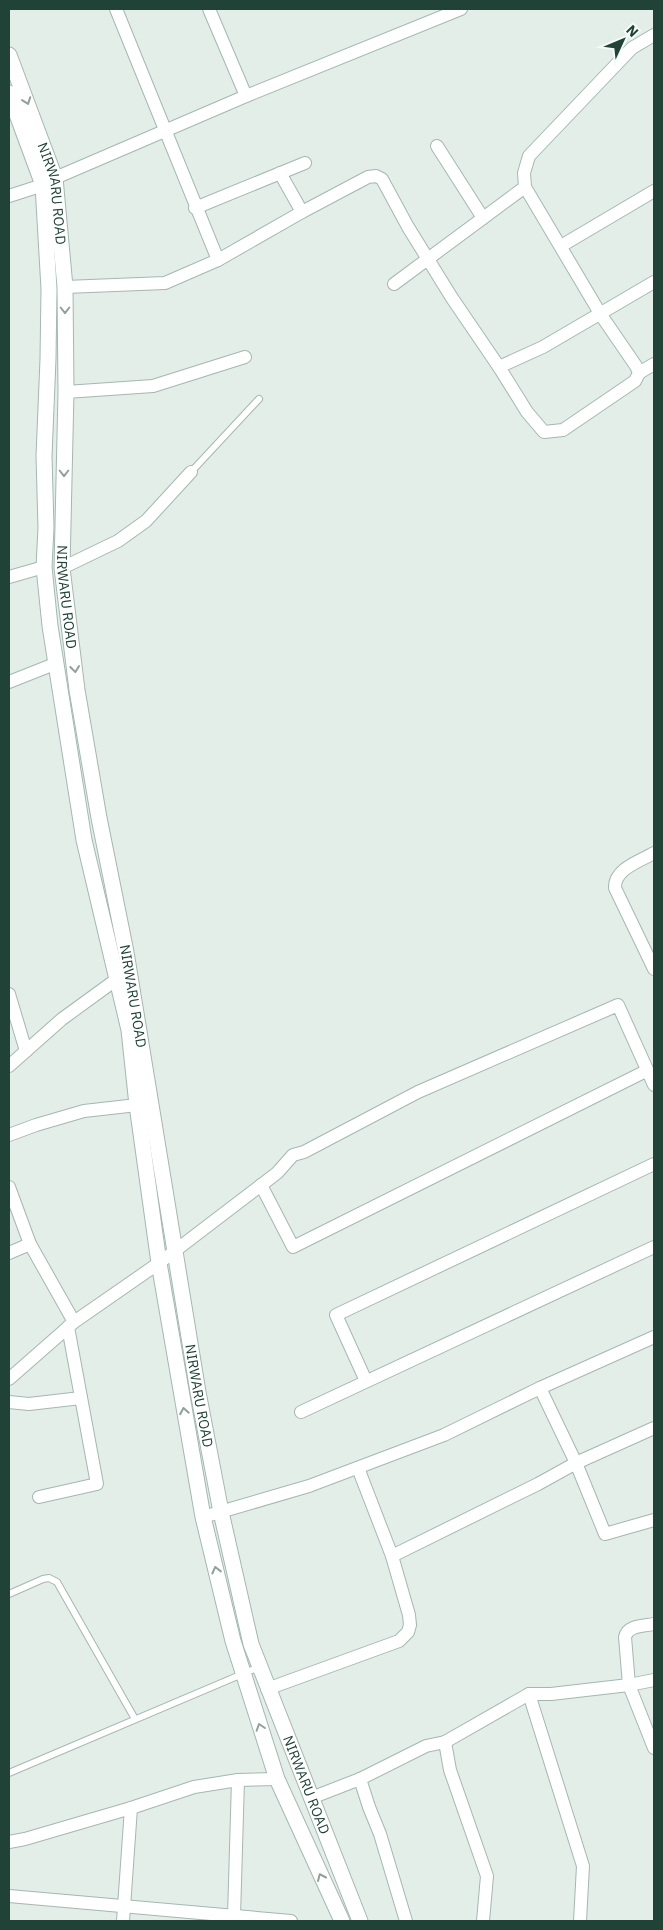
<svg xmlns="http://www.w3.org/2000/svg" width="663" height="1930" font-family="'IBM Plex Sans',sans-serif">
	<rect width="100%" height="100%" fill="#e3eee9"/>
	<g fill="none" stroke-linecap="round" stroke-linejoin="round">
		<defs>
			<g id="service">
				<polyline points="191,472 259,399"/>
				<polyline points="9,1594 43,1579 49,1578 57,1582 135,1719"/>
				<polyline points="9,1773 259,1667"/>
			</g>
			<g id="minor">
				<polyline points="116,9 218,260"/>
				<polyline points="209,9 246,96"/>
				<polyline points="437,146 483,218"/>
				<polyline points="280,173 302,212"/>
				<polyline points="9,196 43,185 55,178 246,96 461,9"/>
				<polyline points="195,208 305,163"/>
				<polyline points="561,246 654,191"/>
				<polyline points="394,284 525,187"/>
				<polyline points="65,287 165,283 218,260 302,212 368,177 376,176 382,179 408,227 452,298 499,367 527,412 544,432 563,430 635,381 639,373 636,366 601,315 525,187 524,173 529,156 632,48 654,35"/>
				<polyline points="499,367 543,347 654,282"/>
				<polyline points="639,373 654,364"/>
				<polyline points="66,392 153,386 245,357"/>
				<polyline points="62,568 118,541 146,521 191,472"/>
				<polyline points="9,577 44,567"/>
				<polyline points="9,682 57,663"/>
				<path d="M654,853C640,861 614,869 615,888L654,969"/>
				<polyline points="9,994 26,1051"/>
				<polyline points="9,1066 62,1019 117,979"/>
				<polyline points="9,1135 36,1125 84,1111 137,1105"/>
				<polyline points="261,1185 293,1247 646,1071"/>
				<polyline points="9,1187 30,1244 74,1322"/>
				<polyline points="9,1253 30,1244"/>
				<polyline points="654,1337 540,1388 576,1463 654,1428"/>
				<polyline points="9,1379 74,1322 159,1263 277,1173 293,1155 304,1152 418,1092 618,1005 654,1085"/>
				<polyline points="366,1381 336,1315 654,1164"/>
				<polyline points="9,1402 29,1404 81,1398"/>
				<polyline points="301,1412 654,1247"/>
				<polyline points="39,1497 97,1484 68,1327"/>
				<polyline points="203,1517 309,1486 444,1435 540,1388"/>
				<polyline points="392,1556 538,1484 576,1463 605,1534 654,1520"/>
				<polyline points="654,1680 629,1685 654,1748"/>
				<polyline points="267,1689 399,1641 408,1632 410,1625 409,1615 392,1556 358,1468"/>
				<polyline points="529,1694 583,1866 580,1921"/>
				<path d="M445,1742L529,1694H551L629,1685L625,1637C628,1625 644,1626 654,1624"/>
				<polyline points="360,1779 369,1807 380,1834 406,1921"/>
				<polyline points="311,1798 360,1779 426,1746 445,1742 450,1770 487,1876 483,1921"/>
				<polyline points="9,1842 25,1839 131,1808 194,1787 238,1780 277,1779"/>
				<polyline points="9,1896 291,1921"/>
				<polyline points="234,1916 238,1780"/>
				<polyline points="123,1921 131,1808"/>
			</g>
			<g id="tertiary">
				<path id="s1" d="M9,55L55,178L65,287L66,392L62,568L77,690L99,818L126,952L198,1392L221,1512L251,1644L360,1921"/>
				<polyline points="9,93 43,185 49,289 48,359 44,456 46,528 44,567 50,626 84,840 129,1030 137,1105 159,1263 203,1517 233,1641 277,1779 342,1921"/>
			</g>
		</defs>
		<!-- service casing -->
		<use href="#service" stroke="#a5b7b0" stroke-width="8"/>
		<!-- minor casing -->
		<use href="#minor" stroke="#a5b7b0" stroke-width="14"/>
		<!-- tertiary casing -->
		<use href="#tertiary" stroke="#a5b7b0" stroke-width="17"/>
		<!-- service -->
		<use href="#service" stroke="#fff" stroke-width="6"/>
		<!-- minor -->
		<use href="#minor" stroke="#fff" stroke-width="12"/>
		<!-- tertiary -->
		<use href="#tertiary" stroke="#fff" stroke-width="15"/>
	</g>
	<!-- one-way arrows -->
	<defs><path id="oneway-chevron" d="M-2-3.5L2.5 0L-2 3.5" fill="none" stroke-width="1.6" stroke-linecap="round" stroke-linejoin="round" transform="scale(1.25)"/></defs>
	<g stroke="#90a09b">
		<use href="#oneway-chevron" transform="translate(27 101) rotate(70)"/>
		<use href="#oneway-chevron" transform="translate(65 310) rotate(90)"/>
		<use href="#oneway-chevron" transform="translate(64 473) rotate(90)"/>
		<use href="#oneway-chevron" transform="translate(75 669) rotate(83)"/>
		<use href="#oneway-chevron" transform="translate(184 1411) rotate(-100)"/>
		<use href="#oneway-chevron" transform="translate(216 1570) rotate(-104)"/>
		<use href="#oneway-chevron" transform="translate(260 1727) rotate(-108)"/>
		<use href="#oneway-chevron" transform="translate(321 1877) rotate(-114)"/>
	</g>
	<g text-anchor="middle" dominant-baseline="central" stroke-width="4" stroke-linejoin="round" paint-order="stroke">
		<!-- street labels -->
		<g font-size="14" fill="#204237" stroke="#f4faf7">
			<text stroke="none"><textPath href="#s1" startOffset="146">NIRWARU ROAD</textPath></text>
			<text stroke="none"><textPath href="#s1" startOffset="551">NIRWARU ROAD</textPath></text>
			<text stroke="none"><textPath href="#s1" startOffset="956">NIRWARU ROAD</textPath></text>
			<text stroke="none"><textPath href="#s1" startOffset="1361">NIRWARU ROAD</textPath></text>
			<text stroke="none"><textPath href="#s1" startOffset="1766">NIRWARU ROAD</textPath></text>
		</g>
	</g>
	<!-- border -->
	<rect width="663" height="1930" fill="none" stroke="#204237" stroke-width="20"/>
	<!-- north arrow -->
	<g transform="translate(623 40) rotate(46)" stroke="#f4faf7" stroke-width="4" paint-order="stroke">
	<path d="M0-4L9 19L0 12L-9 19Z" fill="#204237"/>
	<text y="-8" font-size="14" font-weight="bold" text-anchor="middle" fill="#204237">N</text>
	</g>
</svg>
